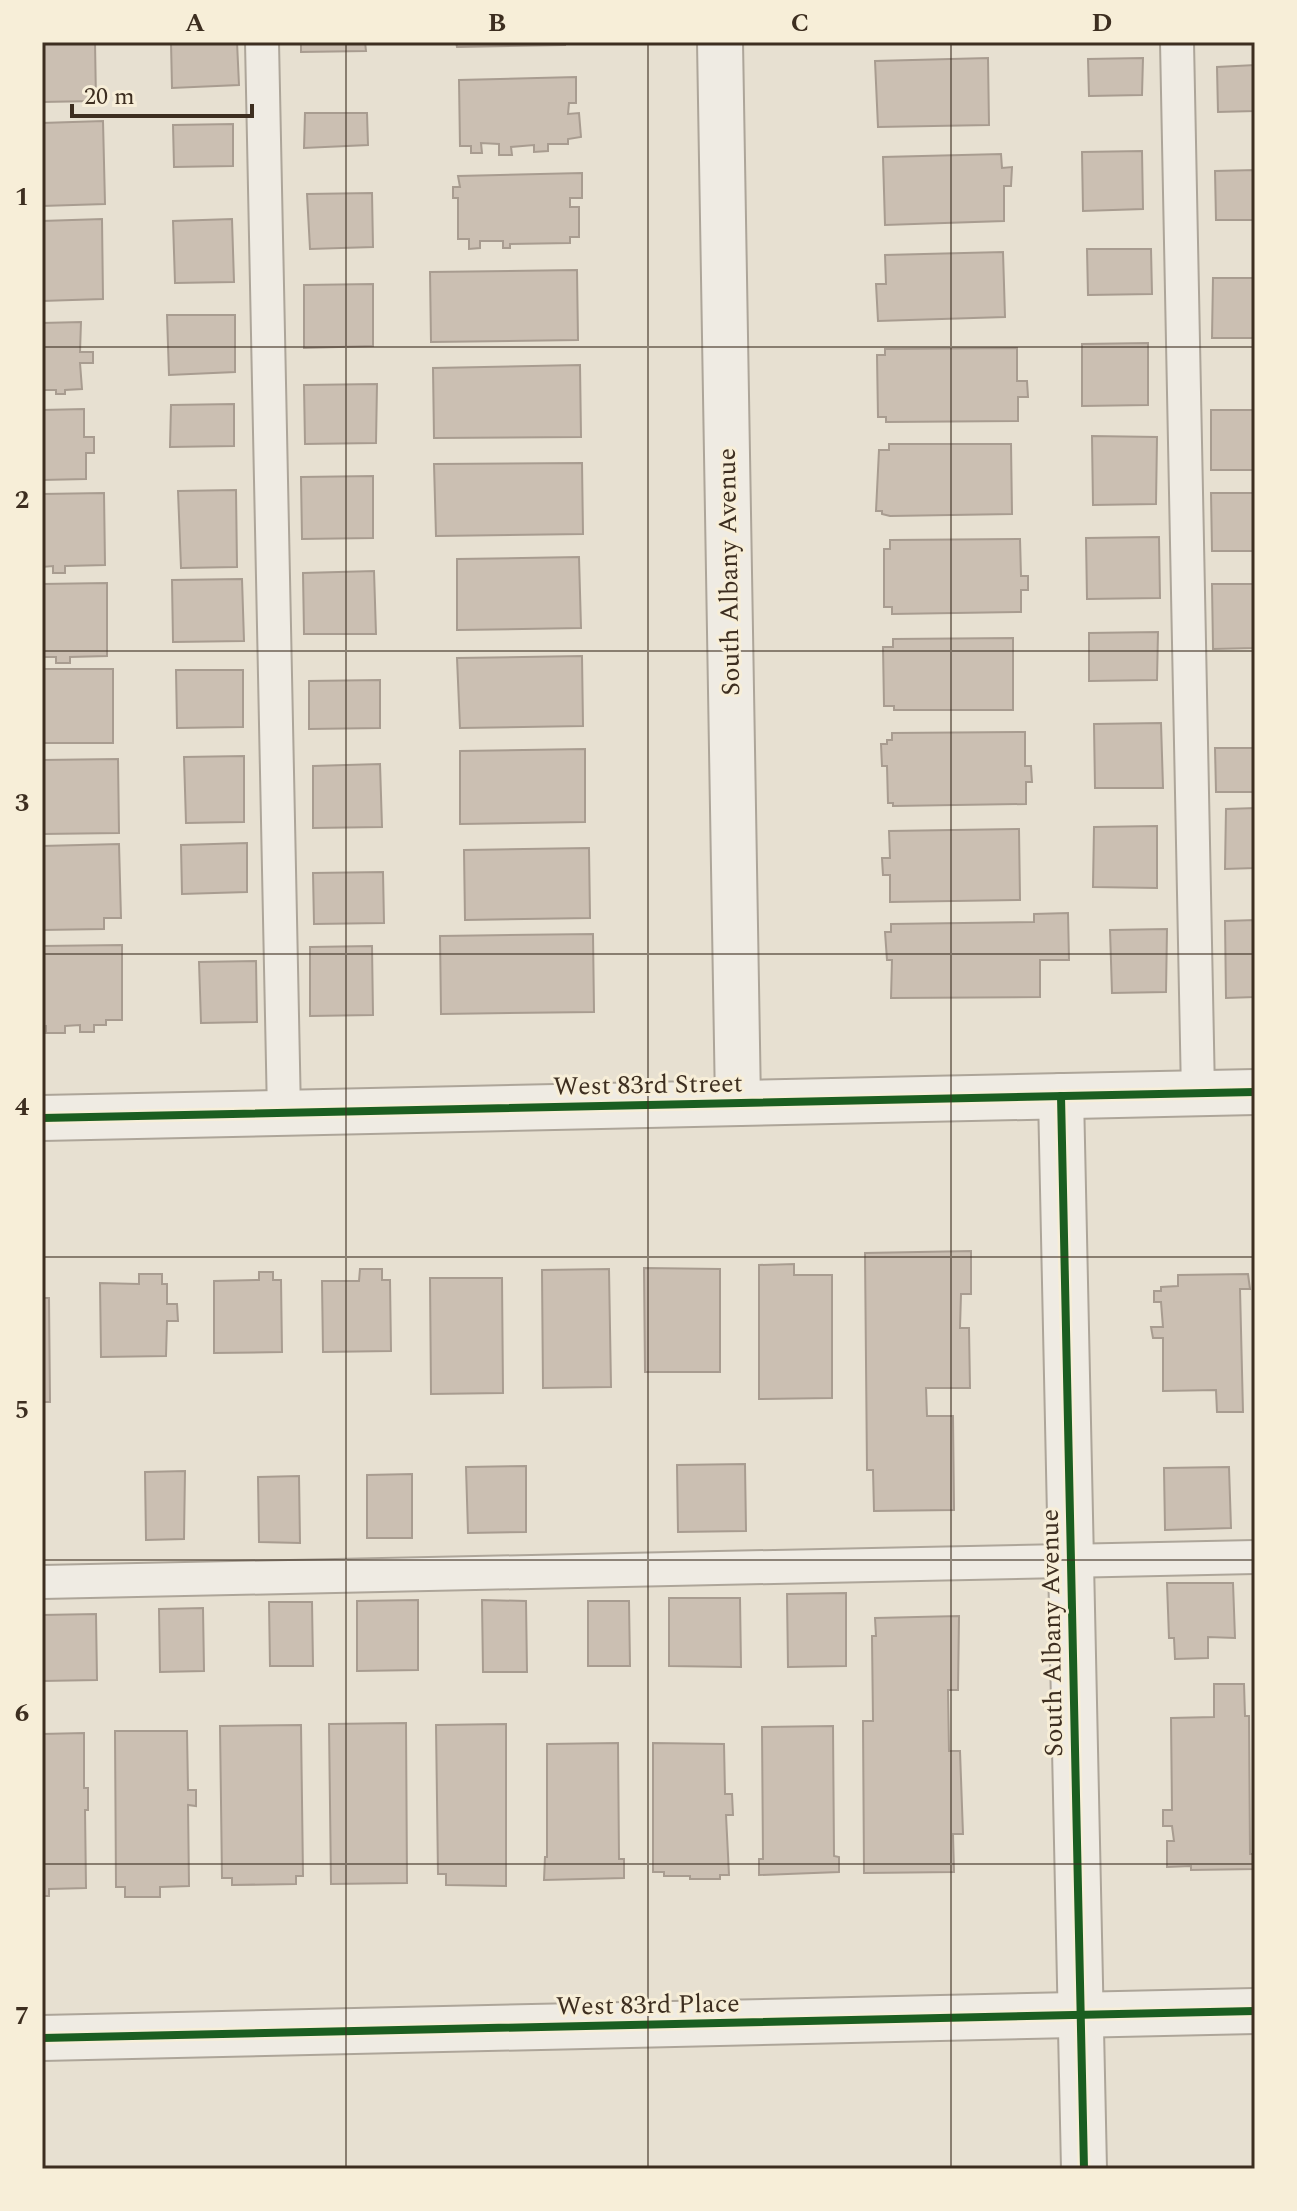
<svg xmlns="http://www.w3.org/2000/svg" width="1297" height="2211" font-family="Spectral,serif">
	<rect width="100%" height="100%" fill="#e7e0d1"/>
	<!-- building -->
	<g fill="#cbbfb2" stroke="#a89c90" stroke-width="2">
		<polygon points="42,42 95,42 96,101 42,102"/>
		<polygon points="171,42 237,42 239,85 172,88"/>
		<polygon points="301,42 365,42 366,51 301,52"/>
		<polygon points="456,42 565,42 565,45 457,47"/>
		<polygon points="988,58 989,125 878,127 875,61"/>
		<polygon points="1143,58 1142,95 1089,96 1088,59"/>
		<polygon points="1255,65 1255,111 1218,112 1217,67"/>
		<polygon points="576,77 576,103 569,103 568,114 579,113 581,137 568,139 568,144 548,144 548,151 534,152 534,145 511,147 512,155 499,155 499,144 481,143 482,153 471,153 471,146 460,146 459,80"/>
		<polygon points="305,113 367,113 368,145 304,148"/>
		<polygon points="103,121 105,204 42,206 42,123"/>
		<polygon points="233,124 233,166 174,167 173,125"/>
		<polygon points="1142,151 1143,209 1083,211 1082,152"/>
		<polygon points="1001,154 1002,168 1012,167 1011,186 1004,186 1004,221 885,225 883,157"/>
		<polygon points="1255,170 1255,220 1216,220 1215,171"/>
		<polygon points="582,173 582,198 570,198 570,207 579,207 579,237 570,237 570,243 510,244 510,248 503,248 503,241 480,241 480,248 469,249 469,239 458,239 458,198 453,198 453,187 460,187 458,176"/>
		<polygon points="372,193 373,247 310,249 307,194"/>
		<polygon points="102,219 103,299 42,301 42,221"/>
		<polygon points="232,219 234,282 175,283 173,221"/>
		<polygon points="1087,249 1151,249 1152,294 1088,295"/>
		<polygon points="1003,252 1005,317 878,321 876,284 886,284 885,255"/>
		<polygon points="577,270 578,340 431,342 430,272"/>
		<polygon points="1213,278 1255,278 1255,338 1212,338"/>
		<polygon points="373,284 373,346 304,348 304,285"/>
		<polygon points="167,315 235,315 235,372 169,375"/>
		<polygon points="81,322 80,352 93,352 93,363 80,363 82,389 65,390 65,394 56,394 56,390 42,390 42,323"/>
		<polygon points="1148,343 1148,405 1082,406 1082,344"/>
		<polygon points="1017,348 1017,381 1027,381 1028,397 1018,397 1018,421 886,422 886,417 878,417 877,355 885,355 885,349"/>
		<polygon points="580,365 581,437 434,438 433,368"/>
		<polygon points="377,384 376,443 305,444 304,385"/>
		<polygon points="234,404 234,446 170,447 171,405"/>
		<polygon points="84,409 84,437 94,437 94,453 86,453 86,479 42,480 42,410"/>
		<rect x="1211" y="410" width="44" height="60"/>
		<polygon points="1092,436 1157,437 1156,504 1093,505"/>
		<polygon points="889,444 1011,444 1012,514 890,516 882,514 882,511 876,511 879,450 889,450"/>
		<polygon points="582,463 583,534 436,536 434,464"/>
		<polygon points="373,476 373,538 302,539 301,477"/>
		<polygon points="236,490 237,567 181,568 178,491"/>
		<polygon points="104,493 105,565 65,566 65,573 53,573 53,566 42,567 42,494"/>
		<polygon points="1211,493 1255,493 1255,551 1212,551"/>
		<polygon points="1159,537 1160,598 1087,599 1086,538"/>
		<polygon points="1020,539 1021,576 1028,576 1028,590 1021,590 1021,612 892,614 892,607 884,607 884,549 890,549 890,540"/>
		<polygon points="579,557 581,628 457,630 457,559"/>
		<polygon points="374,571 376,634 304,634 303,573"/>
		<polygon points="242,579 244,641 173,642 172,580"/>
		<polygon points="107,583 107,656 70,657 70,663 56,663 56,657 42,657 42,584"/>
		<polygon points="1212,584 1255,584 1255,648 1213,649"/>
		<polygon points="1158,632 1157,680 1089,681 1089,633"/>
		<polygon points="1013,638 1013,710 894,710 894,706 884,706 883,647 893,647 893,639"/>
		<polygon points="582,656 583,726 460,728 457,658"/>
		<rect x="42" y="669" width="71" height="74"/>
		<polygon points="176,670 243,670 243,727 177,728"/>
		<polygon points="380,680 380,728 309,729 309,681"/>
		<polygon points="1161,723 1163,788 1095,788 1094,724"/>
		<polygon points="1025,732 1025,766 1031,766 1032,782 1026,782 1026,804 893,806 893,803 888,803 887,766 882,766 881,744 887,744 887,740 892,740 892,733"/>
		<polygon points="1215,748 1255,748 1255,792 1216,792"/>
		<polygon points="585,749 585,822 460,824 460,751"/>
		<polygon points="244,756 244,822 186,823 184,757"/>
		<polygon points="118,759 119,833 42,834 42,760"/>
		<polygon points="380,764 382,827 313,828 313,766"/>
		<polygon points="1255,808 1255,868 1225,869 1226,809"/>
		<polygon points="1157,826 1157,888 1093,887 1094,827"/>
		<polygon points="1019,829 1020,900 890,902 890,875 883,875 882,858 890,858 889,831"/>
		<polygon points="247,843 247,892 182,894 181,845"/>
		<polygon points="119,844 121,918 104,918 104,929 42,930 42,846"/>
		<polygon points="589,848 590,918 465,920 464,850"/>
		<polygon points="383,872 384,923 314,924 313,873"/>
		<polygon points="1068,913 1069,960 1040,960 1040,997 891,998 892,960 887,960 885,932 891,932 891,924 1034,922 1034,914"/>
		<polygon points="1255,920 1255,997 1226,998 1225,921"/>
		<polygon points="1167,929 1166,992 1112,993 1110,930"/>
		<polygon points="593,934 594,1012 441,1014 440,936"/>
		<polygon points="122,945 122,1020 106,1020 106,1025 94,1025 94,1032 80,1032 80,1025 65,1026 65,1033 46,1033 46,1026 42,1026 42,946"/>
		<polygon points="372,946 373,1015 310,1016 310,947"/>
		<polygon points="256,961 257,1022 201,1023 199,962"/>
		<polygon points="971,1251 971,1294 961,1294 960,1328 969,1328 970,1388 926,1388 927,1416 953,1416 954,1510 874,1511 873,1470 867,1470 865,1253"/>
		<polygon points="794,1264 794,1275 832,1275 832,1398 759,1399 759,1265"/>
		<polygon points="644,1268 720,1269 720,1372 645,1372"/>
		<polygon points="360,1269 382,1269 382,1280 390,1280 391,1351 323,1352 322,1281 359,1281"/>
		<polygon points="609,1269 611,1387 543,1388 542,1270"/>
		<polygon points="259,1272 273,1272 273,1280 281,1280 282,1352 214,1353 214,1281 259,1280"/>
		<polygon points="139,1274 162,1274 162,1284 167,1284 167,1304 177,1304 178,1321 167,1321 166,1356 101,1357 100,1283 139,1284"/>
		<polygon points="1248,1274 1250,1289 1240,1289 1243,1412 1217,1412 1216,1390 1163,1391 1163,1338 1153,1338 1151,1327 1163,1327 1161,1302 1154,1302 1154,1291 1161,1291 1161,1287 1178,1286 1178,1275"/>
		<polygon points="430,1278 502,1278 503,1393 431,1394"/>
		<polygon points="42,1298 49,1298 50,1402 42,1402"/>
		<polygon points="745,1464 746,1531 678,1532 677,1465"/>
		<polygon points="526,1466 526,1532 468,1533 466,1467"/>
		<polygon points="1229,1467 1231,1528 1165,1530 1164,1468"/>
		<polygon points="185,1471 184,1539 146,1540 145,1472"/>
		<polygon points="412,1474 412,1538 367,1538 367,1475"/>
		<polygon points="299,1476 300,1543 259,1542 258,1477"/>
		<polygon points="1167,1583 1233,1583 1235,1638 1208,1637 1208,1658 1175,1659 1174,1638 1169,1638"/>
		<polygon points="846,1593 846,1666 788,1667 787,1594"/>
		<polygon points="669,1598 740,1598 741,1667 669,1666"/>
		<polygon points="418,1600 418,1670 357,1671 357,1601"/>
		<polygon points="482,1600 526,1601 527,1672 483,1672"/>
		<polygon points="588,1601 629,1601 630,1666 588,1666"/>
		<polygon points="269,1602 312,1602 313,1666 270,1666"/>
		<polygon points="203,1608 204,1671 160,1672 159,1609"/>
		<polygon points="96,1614 97,1680 42,1681 42,1615"/>
		<polygon points="959,1616 958,1690 948,1690 949,1751 960,1751 963,1834 953,1834 954,1872 864,1873 863,1721 873,1721 872,1636 876,1636 875,1618"/>
		<polygon points="1214,1684 1244,1684 1245,1716 1249,1716 1250,1854 1255,1854 1255,1869 1191,1870 1191,1866 1167,1867 1167,1841 1174,1841 1172,1826 1163,1826 1163,1810 1172,1810 1171,1718 1214,1717"/>
		<polygon points="406,1723 407,1883 331,1884 329,1724"/>
		<polygon points="506,1724 506,1886 446,1885 446,1874 438,1874 436,1725"/>
		<polygon points="301,1725 303,1876 296,1876 296,1884 232,1885 232,1878 222,1878 220,1726"/>
		<polygon points="833,1726 834,1856 839,1857 839,1872 759,1875 759,1859 763,1859 762,1727"/>
		<polygon points="115,1731 187,1731 188,1790 196,1790 196,1806 188,1805 189,1886 160,1887 160,1897 125,1897 125,1887 116,1887"/>
		<polygon points="84,1733 84,1788 88,1788 88,1810 85,1810 86,1888 49,1889 49,1896 42,1896 42,1734"/>
		<polygon points="618,1743 619,1859 624,1859 624,1878 544,1880 545,1857 547,1857 547,1744"/>
		<polygon points="653,1743 724,1744 725,1794 732,1794 733,1815 726,1815 729,1875 720,1875 720,1879 690,1879 690,1876 664,1876 664,1872 653,1872"/>
		<polygon points="1255,2167 1255,2169 1193,2169 1193,2168"/>
	</g>
	<g fill="none" stroke-linecap="round" stroke-linejoin="round">
		<defs>
			<g id="service">
				<polyline points="262,42 284,1113"/>
				<polyline points="1177,42 1198,1093"/>
				<polyline points="42,1582 1255,1557"/>
			</g>
			<g id="minor">
				<polyline points="720,42 738,1103"/>
				<polyline points="1061,1096 1084,2169"/>
				<polyline points="42,2038 1255,2011"/>
			</g>
			<polyline id="tertiary" points="42,1118 1255,1092"/>
		</defs>
		<!-- service casing -->
		<use href="#service" stroke="#ada599" stroke-width="36"/>
		<!-- minor casing -->
		<use href="#minor" stroke="#ada599" stroke-width="48"/>
		<!-- tertiary casing -->
		<use href="#tertiary" stroke="#ada599" stroke-width="48"/>
		<!-- service -->
		<use href="#service" stroke="#efebe3" stroke-width="32"/>
		<!-- minor -->
		<use href="#minor" stroke="#efebe3" stroke-width="44"/>
		<!-- tertiary -->
		<use href="#tertiary" stroke="#efebe3" stroke-width="44"/>
		<defs>
			<g id="cycleway">
				<polyline points="1061,1096 1084,2169"/>
				<polyline points="42,1118 1255,1092"/>
				<polyline points="42,2038 1255,2011"/>
			</g>
		</defs>
		<!-- cycleway casing -->
		<use href="#cycleway" stroke="#f7eed8" stroke-width="13"/>
		<!-- cycleway -->
		<use href="#cycleway" stroke="#1b5e20" stroke-width="8"/>
	</g>
	<!-- grid -->
	<path fill="none" stroke="#3d2e20" stroke-width="2" stroke-opacity="0.55" d="M346,42V2169M648,42V2169M951,42V2169M42,347H1255M42,651H1255M42,954H1255M42,1257H1255M42,1560H1255M42,1864H1255"/>
	<g text-anchor="middle" dominant-baseline="central" stroke-width="6" stroke-linejoin="round" paint-order="stroke">
		<!-- street labels -->
		<g font-size="26" fill="#3d2e20" stroke="#f7eed8">
			<text transform="translate(729 572) rotate(-91)">South Albany Avenue</text>
			<text transform="translate(648 1085) rotate(-1)">West 83rd Street</text>
			<text transform="translate(1052 1633) rotate(-91)">South Albany Avenue</text>
			<text transform="translate(648 2005) rotate(-1)">West 83rd Place</text>
		</g>
	</g>
	<!-- border -->
	<rect width="1297" height="2211" fill="none" stroke="#f7eed8" stroke-width="88"/>
	<!-- scale -->
	<path d="M72 104v12h180v-12" fill="none" stroke="#3d2e20" stroke-width="4"/>
	<text x="84" y="104" font-size="24" fill="#3d2e20" stroke="#f7eed8" stroke-width="6" paint-order="stroke">20 m</text>
	<rect x="44" y="44" width="1209" height="2123" fill="none" stroke="#3d2e20" stroke-width="3"/>
	<g font-size="26" text-anchor="middle" font-weight="bold" fill="#3d2e20">
		<text x="195" y="31">A</text>
		<text x="497" y="31">B</text>
		<text x="800" y="31">C</text>
		<text x="1102" y="31">D</text>
		<text x="22" y="205">1</text>
		<text x="22" y="508">2</text>
		<text x="22" y="811">3</text>
		<text x="22" y="1115">4</text>
		<text x="22" y="1418">5</text>
		<text x="22" y="1721">6</text>
		<text x="22" y="2024">7</text>
	</g>
</svg>
